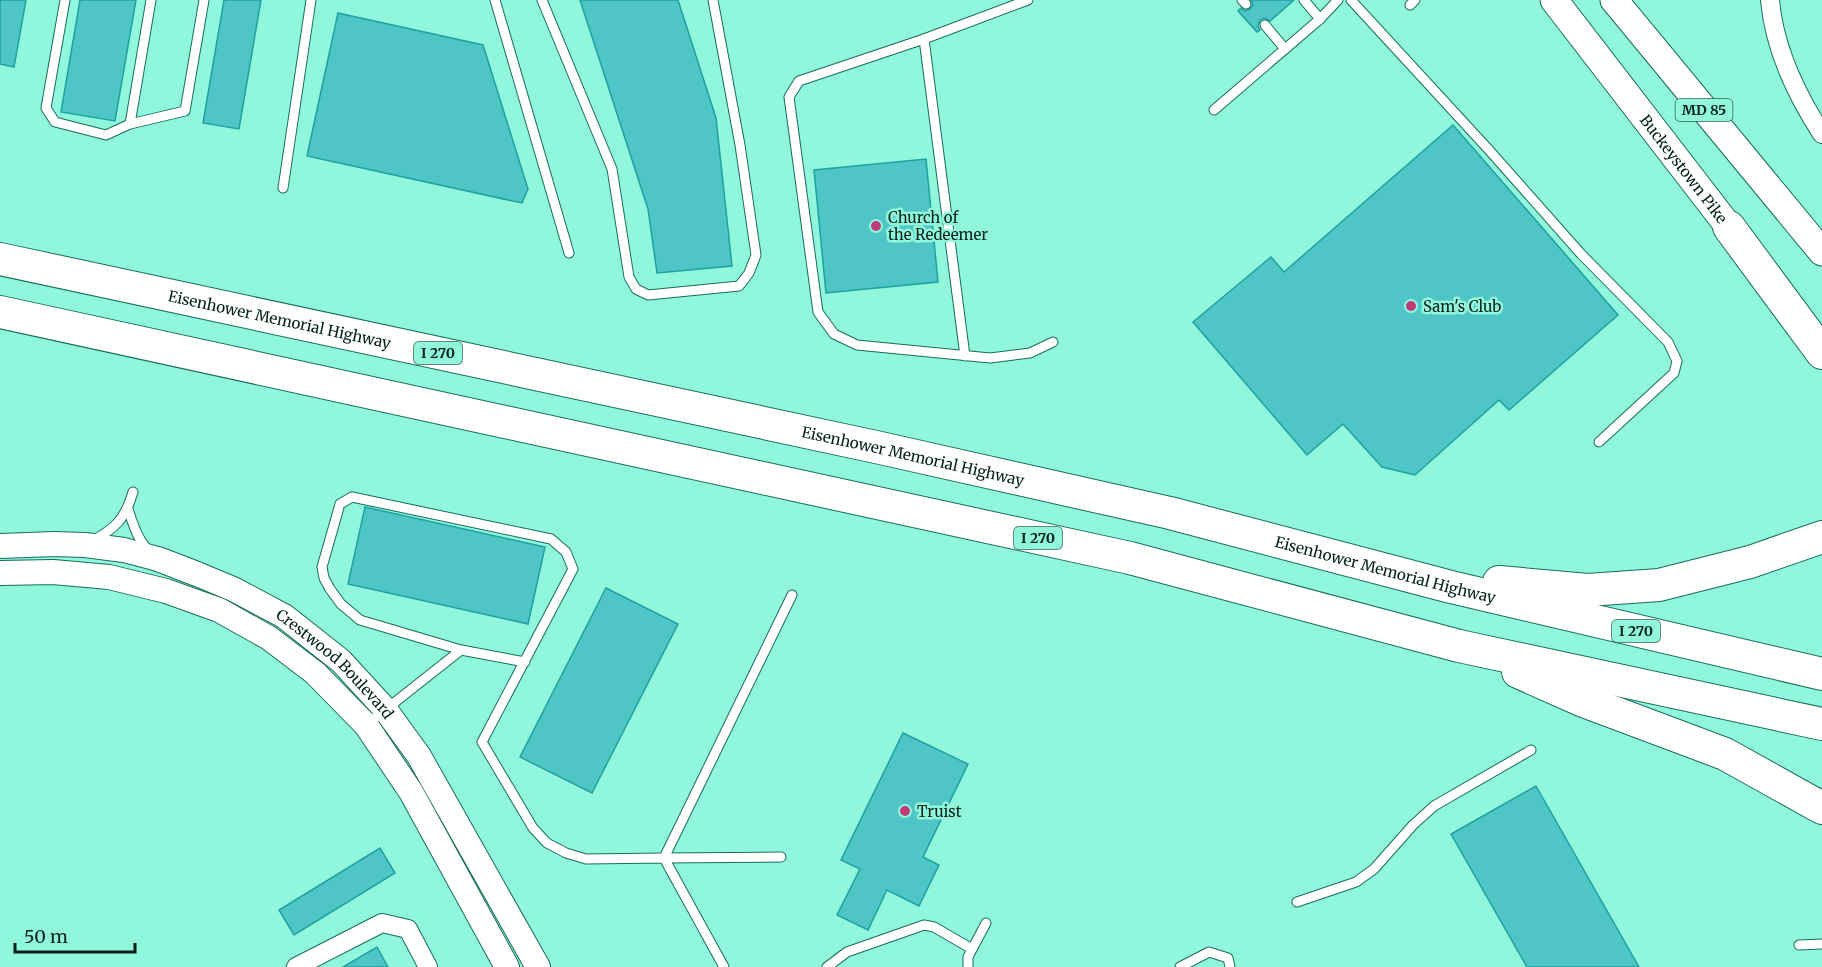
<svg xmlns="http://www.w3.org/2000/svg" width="1822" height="967" font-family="Merriweather,serif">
	<rect width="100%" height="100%" fill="#91f7dc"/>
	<!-- building -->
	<g fill="#50c5c5" stroke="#1ea1a1" stroke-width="1.5">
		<polygon points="0,0 26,0 14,67 0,64"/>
		<polygon points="80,0 136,0 115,121 61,112"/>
		<polygon points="224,0 261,0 239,129 203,123"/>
		<polygon points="580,0 678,0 716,118 732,266 657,273 648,209"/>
		<polygon points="1251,0 1294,0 1270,21 1264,18 1260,20 1258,26 1260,30 1257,32 1238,11 1241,8 1245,11 1250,9 1253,5"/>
		<polygon points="338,13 483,45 528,189 522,203 307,156"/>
		<polygon points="1453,125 1618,315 1509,410 1499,400 1415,475 1382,467 1343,424 1307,455 1193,322 1271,257 1284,272"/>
		<polygon points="926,159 938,282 826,293 814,170"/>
		<polygon points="365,507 545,547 528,624 348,584"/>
		<polygon points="606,588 678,624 592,793 520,757"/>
		<polygon points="903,733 968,764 923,857 939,865 919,906 887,890 868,930 837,915 860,869 841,860"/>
		<polygon points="1536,786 1639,967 1527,967 1451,834"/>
		<polygon points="380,848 395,873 294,935 279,910"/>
		<polygon points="377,947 388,967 343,967"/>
	</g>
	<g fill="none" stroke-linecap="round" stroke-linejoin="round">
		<defs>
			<g id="service">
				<polyline points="65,0 46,108 55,122 106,135 130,124 151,0"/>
				<polyline points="495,0 569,253"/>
				<polyline points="542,0 612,169 629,277 636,289 648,295 739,286 749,273 756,255 740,145 713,0"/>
				<polyline points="1028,0 924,39 799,81 789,97 818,312 834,334 857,345 990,358 1030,353 1053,342"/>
				<polyline points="1242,0 1246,4"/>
				<polyline points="1304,0 1320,19"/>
				<polyline points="1351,0 1489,150 1581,254 1668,342 1677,361 1674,373 1599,442"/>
				<polyline points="1410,5 1415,0"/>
				<polyline points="1265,25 1285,49"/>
				<polyline points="924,39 965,356"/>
				<polyline points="1214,110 1320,19 1338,0"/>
				<polyline points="130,124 185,111 204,0"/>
				<polyline points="283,188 311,0"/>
				<path d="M128,509C133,524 138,541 150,552"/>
				<path d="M92,541C116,528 125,519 133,492"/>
				<polyline points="525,662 461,650 360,620 341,604 330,589 324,578 322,567 340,504 352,497 551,539 566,552 573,569 482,742 533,828 547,843 566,853 586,859 664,858 724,967"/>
				<polyline points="366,725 461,650"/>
				<polyline points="781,857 664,858 792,595"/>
				<polyline points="1297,902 1356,882 1374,869 1413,825 1434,806 1531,750"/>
				<polyline points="1799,945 1822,944"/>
				<polyline points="827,967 847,952 924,925 934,927 972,949"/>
				<polyline points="968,967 968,957 986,923"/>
				<polyline points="1180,967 1209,952 1228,958 1230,967"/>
			</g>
			<g id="minor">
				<path d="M1770,0C1774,47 1796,94 1822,134"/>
				<polyline points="296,967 382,923 408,929 428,967"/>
			</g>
			<g id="secondary">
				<path id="s1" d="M0,546L54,544L85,545L124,550L158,559L197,574L233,589L284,616L341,661L385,709L419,756L538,967"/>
				<polyline points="0,573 53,572 109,577 166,591 219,610 269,638 315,673 366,725 411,792 507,967"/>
			</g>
			<g id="primary">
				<path id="s2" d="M1554,0L1729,227L1743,243"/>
				<polyline points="1614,0 1822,252"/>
			</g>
			<g id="motorway">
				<polyline points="1729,227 1822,353"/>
				<path id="s3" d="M0,259L876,447L1170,513L1451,587L1822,674"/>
				<polyline points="0,312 1130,558 1459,646 1822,724"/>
				<polyline points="1499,582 1588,590 1659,585 1750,562 1822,537"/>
				<polyline points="1518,672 1581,700 1725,754 1822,808"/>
			</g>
		</defs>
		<!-- service casing -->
		<use href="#service" stroke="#176d5a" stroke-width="11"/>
		<!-- minor casing -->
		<use href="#minor" stroke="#176d5a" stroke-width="20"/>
		<!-- secondary casing -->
		<use href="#secondary" stroke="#176d5a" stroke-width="26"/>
		<!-- primary casing -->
		<use href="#primary" stroke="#176d5a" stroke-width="29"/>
		<!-- motorway casing -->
		<use href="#motorway" stroke="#176d5a" stroke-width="34"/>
		<!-- service -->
		<use href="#service" stroke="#fff" stroke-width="9"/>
		<!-- minor -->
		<use href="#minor" stroke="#fff" stroke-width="18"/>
		<!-- secondary -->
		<use href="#secondary" stroke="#fff" stroke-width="24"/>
		<!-- primary -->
		<use href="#primary" stroke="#fff" stroke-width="27"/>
		<!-- motorway -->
		<use href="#motorway" stroke="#fff" stroke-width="32"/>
	</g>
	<!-- markers -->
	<g fill="#c03a7b" stroke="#91f7dc" stroke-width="2">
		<circle cx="876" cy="226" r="6"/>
		<circle cx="1411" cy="306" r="6"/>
		<circle cx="905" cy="811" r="6"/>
	</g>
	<g text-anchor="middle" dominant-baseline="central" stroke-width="5" stroke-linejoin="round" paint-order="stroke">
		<!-- shield labels -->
		<g fill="#91f7dc" stroke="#2c6054" stroke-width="1.5">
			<rect x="1675.5" y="99" width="57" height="22" rx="4.5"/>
			<rect x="414" y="342" width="48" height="22" rx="4.5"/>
			<rect x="1014" y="527" width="48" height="22" rx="4.5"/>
			<rect x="1612" y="620" width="48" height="22" rx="4.5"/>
		</g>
		<g font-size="14" font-weight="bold" fill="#002019">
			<text x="1704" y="110">MD 85</text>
			<text x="438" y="353">I 270</text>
			<text x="1038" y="538">I 270</text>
			<text x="1636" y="631">I 270</text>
		</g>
		<!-- street labels -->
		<g font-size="15" fill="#002019" stroke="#91f7dc">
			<text stroke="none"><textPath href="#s2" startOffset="213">Buckeystown Pike</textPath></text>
			<text stroke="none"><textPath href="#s3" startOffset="286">Eisenhower Memorial Highway</textPath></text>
			<text stroke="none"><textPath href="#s3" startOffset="934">Eisenhower Memorial Highway</textPath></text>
			<text stroke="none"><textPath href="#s3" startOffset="1420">Eisenhower Memorial Highway</textPath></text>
			<text stroke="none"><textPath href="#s1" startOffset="368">Crestwood Boulevard</textPath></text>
		</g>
		<!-- poi labels -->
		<g font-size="15" fill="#002019" stroke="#91f7dc" text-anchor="start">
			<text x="888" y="217">Church of<tspan x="888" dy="17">the Redeemer</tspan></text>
			<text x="1423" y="306">Sam's Club</text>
			<text x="917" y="811">Truist</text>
		</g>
	</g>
	<!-- scale -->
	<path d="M15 943v9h120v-9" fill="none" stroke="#002019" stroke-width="3"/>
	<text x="24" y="943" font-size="18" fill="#002019" stroke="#91f7dc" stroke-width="4.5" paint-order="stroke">50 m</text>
</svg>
